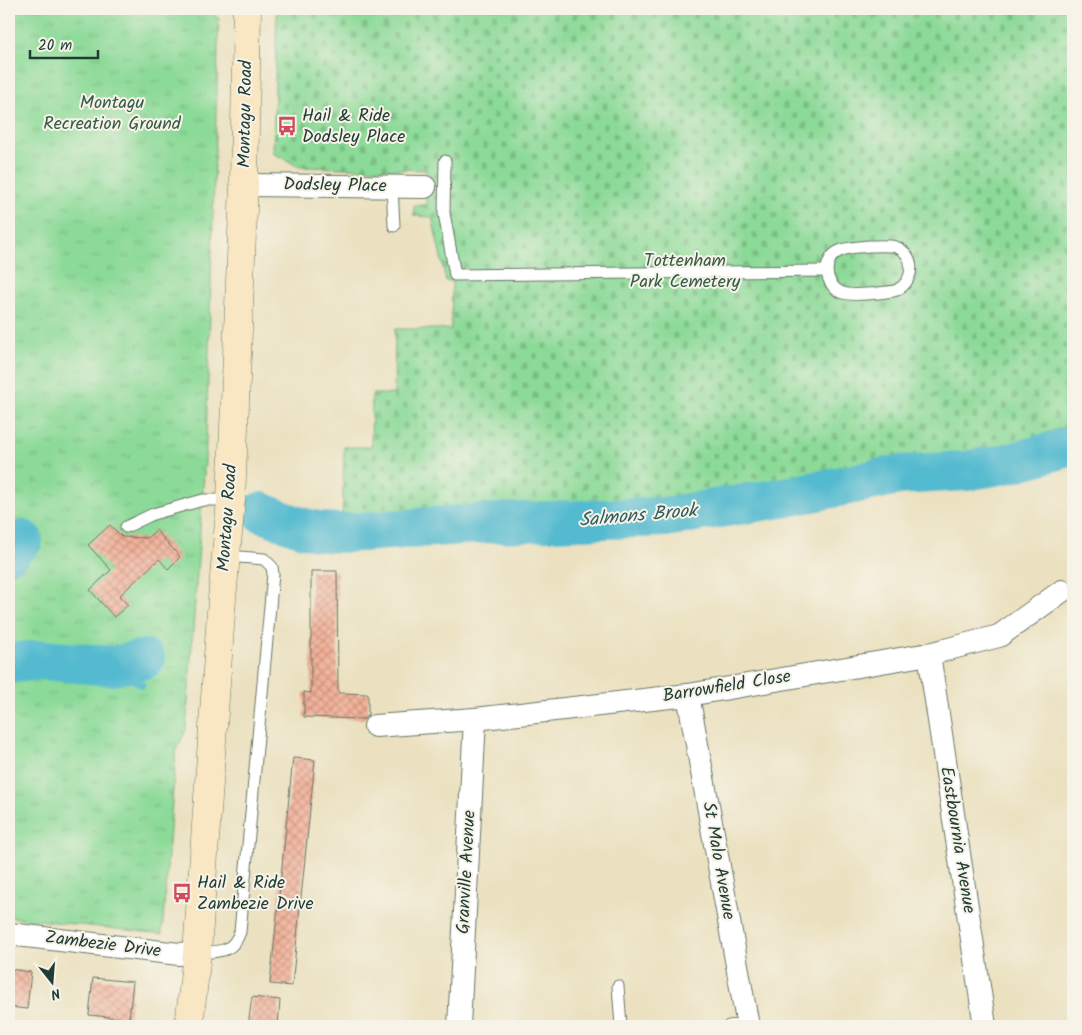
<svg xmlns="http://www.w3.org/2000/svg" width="1082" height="1035" font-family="Kalam,sans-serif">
	<defs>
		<pattern id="cemetery-stones" width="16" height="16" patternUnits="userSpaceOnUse" patternTransform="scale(1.25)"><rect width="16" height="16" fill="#8cda98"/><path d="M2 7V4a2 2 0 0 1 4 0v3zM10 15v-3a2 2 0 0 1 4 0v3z" fill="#78bc84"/></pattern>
		<pattern id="park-tufts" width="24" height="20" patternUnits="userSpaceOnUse" patternTransform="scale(1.25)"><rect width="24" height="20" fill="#8cda98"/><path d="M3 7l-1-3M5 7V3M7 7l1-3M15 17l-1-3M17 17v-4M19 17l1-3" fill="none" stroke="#78bc84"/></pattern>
		<pattern id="building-cross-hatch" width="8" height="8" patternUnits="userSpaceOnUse" patternTransform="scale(1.25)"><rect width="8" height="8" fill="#f3b098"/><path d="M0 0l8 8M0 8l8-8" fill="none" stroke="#c4907d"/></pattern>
	</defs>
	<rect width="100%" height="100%" fill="#f7f3e8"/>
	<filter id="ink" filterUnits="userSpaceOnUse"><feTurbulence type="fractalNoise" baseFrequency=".02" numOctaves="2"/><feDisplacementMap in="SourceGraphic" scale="10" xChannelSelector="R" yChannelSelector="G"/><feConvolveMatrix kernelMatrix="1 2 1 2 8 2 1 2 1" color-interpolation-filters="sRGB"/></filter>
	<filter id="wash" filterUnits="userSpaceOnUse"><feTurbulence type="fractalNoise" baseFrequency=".0096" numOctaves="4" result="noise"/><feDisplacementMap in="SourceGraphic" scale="20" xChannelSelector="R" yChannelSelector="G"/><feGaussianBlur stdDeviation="1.12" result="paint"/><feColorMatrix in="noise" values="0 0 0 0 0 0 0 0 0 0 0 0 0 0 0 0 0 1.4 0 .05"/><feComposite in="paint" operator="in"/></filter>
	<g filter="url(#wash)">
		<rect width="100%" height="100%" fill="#ebe1c0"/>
		<!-- cemetery -->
		<polygon fill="url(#cemetery-stones)" stroke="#568c66" points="277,9 1073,9 1073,424 1016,443 973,450 973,465 898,470 811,488 669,511 521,516 390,525 342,526 344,447 371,447 372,394 394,394 395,329 451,329 452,281 446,281 432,217 414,216 414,205 426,205 426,170 300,167 273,153"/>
		<!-- park -->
		<polygon fill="url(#park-tufts)" stroke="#568c66" points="9,9 209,9 219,19 206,445 186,730 176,750 162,934 9,917"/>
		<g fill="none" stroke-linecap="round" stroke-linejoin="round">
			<!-- stream -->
			<polyline stroke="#52bacf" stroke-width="7" points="113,666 142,685"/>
			<!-- river -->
			<g stroke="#52bacf" stroke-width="40">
				<path d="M261,512C293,525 310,533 345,533L492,523L665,517L781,498L899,475L966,471L1011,463L1073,446"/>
				<polyline points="9,553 23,540"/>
				<polyline points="9,663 42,660 113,666 145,659"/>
			</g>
		</g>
		<g id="blocks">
			<!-- building -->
			<g fill="url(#building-cross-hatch)">
				<polygon points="110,525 122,537 147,538 156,530 180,557 168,569 159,559 119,596 128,605 114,617 90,590 111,570 88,545"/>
				<polygon points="311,571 337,571 338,693 368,694 368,715 364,719 304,717 304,692 311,693"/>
				<polygon points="293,758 315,760 292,986 270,984"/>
				<polygon points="9,969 31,972 27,1009 9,1007"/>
				<polygon points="93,978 133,982 129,1019 89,1015"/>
				<polygon points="252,997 280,1000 278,1026 248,1026"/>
			</g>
		</g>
	</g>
	<g filter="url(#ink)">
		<use href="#blocks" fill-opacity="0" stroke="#667665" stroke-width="1"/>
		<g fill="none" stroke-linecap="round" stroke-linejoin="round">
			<defs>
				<g id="service">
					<polyline points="445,161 444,213 455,275 826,271"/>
					<polyline points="392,187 394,226"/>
					<path d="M869,246C876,246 888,245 896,247C916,255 915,280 897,290C892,292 884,292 878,293C869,294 848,296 840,292C823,282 822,257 842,250C849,247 860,247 869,246Z"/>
					<polyline points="126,527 153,514 203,500 231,500"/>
					<path d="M197,953C218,951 232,954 240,932L273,574L272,567L264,559L226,556"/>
					<polyline points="618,986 621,1026"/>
					<polyline points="729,1026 748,1024"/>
				</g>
				<g id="minor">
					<polyline points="244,185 425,187"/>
					<polyline points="929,654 985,1026"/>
					<polyline points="688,695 748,1026"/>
					<polyline points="375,726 475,719 688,695 929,654 999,636 1062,591"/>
					<polyline points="9,934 179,954 197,953"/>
					<polyline points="459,1026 475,719"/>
				</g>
				<polyline id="secondary" points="189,1026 197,953 222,599 231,500 244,185 247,9"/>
			</defs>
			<!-- service casing -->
			<use href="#service" stroke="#667665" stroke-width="13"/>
			<!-- minor casing -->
			<use href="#minor" stroke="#667665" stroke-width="24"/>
			<!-- secondary casing -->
			<use href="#secondary" stroke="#667665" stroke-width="29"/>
			<!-- service -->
			<use href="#service" stroke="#fff" stroke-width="11"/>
			<!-- minor -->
			<use href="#minor" stroke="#fff" stroke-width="22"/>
			<!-- secondary -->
			<use href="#secondary" stroke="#f9e7c3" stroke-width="28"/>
		</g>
	</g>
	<!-- icons -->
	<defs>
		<symbol id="bus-bare" viewBox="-9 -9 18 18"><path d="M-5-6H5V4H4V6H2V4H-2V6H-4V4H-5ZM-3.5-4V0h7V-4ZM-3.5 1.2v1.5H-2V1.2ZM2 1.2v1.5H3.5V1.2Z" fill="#d1495b" stroke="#f7f3e8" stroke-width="2.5" paint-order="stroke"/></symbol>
	</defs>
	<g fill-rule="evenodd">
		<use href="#bus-bare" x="273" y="112" width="28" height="28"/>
		<use href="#bus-bare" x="168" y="879" width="28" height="28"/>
	</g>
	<g text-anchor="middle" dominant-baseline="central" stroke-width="4" stroke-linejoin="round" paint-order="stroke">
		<!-- park labels -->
		<g font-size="18" fill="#355c48" stroke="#f7f3e8">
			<text x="112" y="103">Montagu<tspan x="112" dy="21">Recreation Ground</tspan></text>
			<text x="685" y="261">Tottenham<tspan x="685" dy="21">Park Cemetery</tspan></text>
		</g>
		<!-- street labels -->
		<g font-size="18" fill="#1f3d34" stroke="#f7f3e8">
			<text transform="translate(246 114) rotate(-89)">Montagu Road</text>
			<text transform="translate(335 186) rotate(1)">Dodsley Place</text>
			<text transform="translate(228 518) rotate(-86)">Montagu Road</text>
			<text transform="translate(727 687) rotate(-9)">Barrowfield Close</text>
			<text transform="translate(957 840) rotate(81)">Eastbournia Avenue</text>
			<text transform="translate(718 861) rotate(80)">St Malo Avenue</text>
			<text transform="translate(467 872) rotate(-87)">Granville Avenue</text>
			<text transform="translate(103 945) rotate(7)">Zambezie Drive</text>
		</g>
		<!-- poi labels -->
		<g font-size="18" fill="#1f3d34" stroke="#f7f3e8" text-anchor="start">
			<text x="302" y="116">Hail &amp; Ride<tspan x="302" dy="21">Dodsley Place</tspan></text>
			<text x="197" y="883">Hail &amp; Ride<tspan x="197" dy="21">Zambezie Drive</tspan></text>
		</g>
		<!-- water labels -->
		<g font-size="19" font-style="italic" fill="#2c5c5b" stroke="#f7f3e8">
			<text transform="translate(638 516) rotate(-5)">Salmons Brook</text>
		</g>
	</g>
	<!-- margin -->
	<rect width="1082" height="1035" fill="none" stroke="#f7f3e8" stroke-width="30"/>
	<!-- north arrow -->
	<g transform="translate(52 982) rotate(163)" stroke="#f7f3e8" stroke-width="4" paint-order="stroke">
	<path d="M0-4L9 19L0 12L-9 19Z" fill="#1f3d34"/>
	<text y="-8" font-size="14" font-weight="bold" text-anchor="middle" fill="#1f3d34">N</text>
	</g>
	<!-- scale -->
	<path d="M30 50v8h68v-8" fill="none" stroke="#1f3d34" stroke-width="2.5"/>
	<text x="38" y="50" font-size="15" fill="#1f3d34" stroke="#f7f3e8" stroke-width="4" paint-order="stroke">20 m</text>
</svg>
